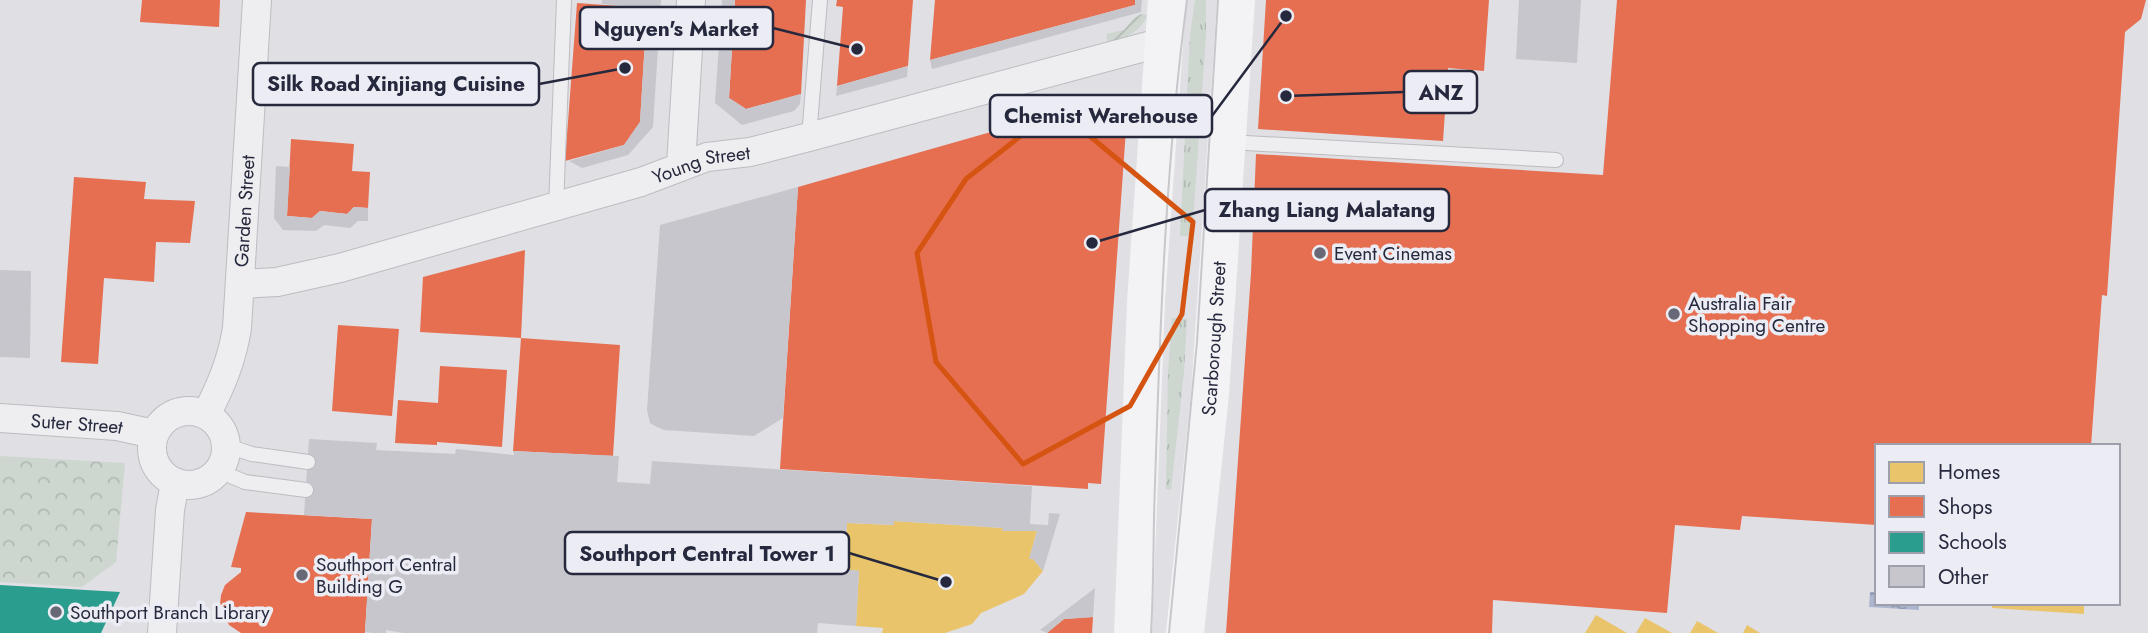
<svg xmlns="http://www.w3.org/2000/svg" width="2148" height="633" font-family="Jost,sans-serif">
	<defs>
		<pattern id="grass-tufts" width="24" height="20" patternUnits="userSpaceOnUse" patternTransform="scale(1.75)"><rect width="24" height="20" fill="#cdd7cf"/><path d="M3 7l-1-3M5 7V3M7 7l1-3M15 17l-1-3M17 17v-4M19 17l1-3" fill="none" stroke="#b0b9b3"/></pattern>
		<pattern id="park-crowns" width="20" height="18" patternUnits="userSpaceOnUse" patternTransform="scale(1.75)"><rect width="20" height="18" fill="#cdd7cf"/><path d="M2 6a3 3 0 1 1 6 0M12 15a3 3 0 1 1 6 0" fill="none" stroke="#b0b9b3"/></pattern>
		<pattern id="garden-furrows" width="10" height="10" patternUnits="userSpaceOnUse" patternTransform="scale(1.75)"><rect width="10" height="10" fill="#cdd7cf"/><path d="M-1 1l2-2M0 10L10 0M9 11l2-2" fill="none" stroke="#b0b9b3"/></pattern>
		<pattern id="water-ripples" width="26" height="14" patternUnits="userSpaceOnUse" patternTransform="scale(1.75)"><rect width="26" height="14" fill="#acb5d0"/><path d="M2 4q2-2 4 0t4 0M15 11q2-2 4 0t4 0" fill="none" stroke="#8c93aa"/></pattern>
	</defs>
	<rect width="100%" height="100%" fill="#dfdfe4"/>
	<!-- grass -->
	<g fill="url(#grass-tufts)">
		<polygon points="1195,0 1206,0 1206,35 1192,236 1180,236 1190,35"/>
		<polygon points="1172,318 1187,319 1184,372 1171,490 1166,489 1168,371"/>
	</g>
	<!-- park -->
	<polygon fill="url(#park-crowns)" points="0,456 125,463 116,562 82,587 0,582"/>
	<!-- garden -->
	<path fill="url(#garden-furrows)" d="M1141,14L1148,15C1139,33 1126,38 1108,43L1106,34L1124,30L1133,19Z"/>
	<!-- water -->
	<polygon fill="url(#water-ripples)" points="1870,592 1877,592 1877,603 1919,603 1919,610 1869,607"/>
	<!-- homes -->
	<g fill="#e9c46a">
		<polygon points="894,521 1003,528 1002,531 1037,531 1029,559 1033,559 1043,571 1024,594 981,613 972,624 945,633 882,633 883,628 856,626 859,571 844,569 847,523 894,525"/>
		<polygon points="1992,603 2084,603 2084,614 1992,608"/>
		<polygon points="1596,615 1627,633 1585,633"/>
		<polygon points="1645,618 1672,633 1636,633"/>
		<polygon points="1697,621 1718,633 1690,633"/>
		<polygon points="1747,625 1760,633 1743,633"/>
	</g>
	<!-- shops -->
	<g fill="#e76f51">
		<polygon points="142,0 220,0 219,27 140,22"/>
		<polygon points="735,0 806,0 801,94 746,109 729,98"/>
		<polygon points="837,0 913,0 908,66 837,86 843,7 836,6"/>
		<polygon points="935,0 1135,0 1135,5 930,60"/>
		<polygon points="1266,0 1489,0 1484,71 1448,68 1443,141 1258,129"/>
		<polygon points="1617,0 2146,0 2141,19 2125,32 2107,296 2102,295 2091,446 1877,446 1877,525 1742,516 1740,530 1675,525 1667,613 1493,600 1492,633 1226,633 1251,273 1256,154 1603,175"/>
		<polygon points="577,3 647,8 640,122 624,145 565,161"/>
		<polygon points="1107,99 1127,115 1101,484 1088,483 1088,489 780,469 798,187"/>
		<polygon points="291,139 354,144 352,171 370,172 368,208 354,207 347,214 320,211 312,218 287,216"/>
		<polygon points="74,177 146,182 144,199 195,201 190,243 156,242 154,282 104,278 98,364 61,362"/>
		<polygon points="525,250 521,338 620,345 613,456 513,451 521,338 420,332 423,277"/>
		<polygon points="338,325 399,329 392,416 332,411"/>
		<polygon points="440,366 507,370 502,447 437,442 437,445 395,443 398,400 438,403"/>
		<polygon points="246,512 372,519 365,633 241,633 229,625 220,605 221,595 225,585 241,572 241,568 231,567"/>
		<polygon points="1093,617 1092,633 1047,633 1064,619"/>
	</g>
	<!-- schools -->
	<polygon fill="#2a9d8f" points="0,585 120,592 101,633 0,633"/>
	<!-- building -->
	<g fill="#c6c6cc">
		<polygon points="602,0 661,0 653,127 628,155 582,168 569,161 624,145 640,122 647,8 602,4"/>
		<polygon points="722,0 735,0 729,98 746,109 801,94 800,104 794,111 742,125 715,103"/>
		<polygon points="1135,0 1142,0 1141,12 932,69 930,60 1135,5"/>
		<polygon points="1519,0 1581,0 1577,63 1516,59"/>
		<polygon points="908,66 907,77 836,96 837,86"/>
		<polygon points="276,166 290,167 287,216 312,218 320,211 347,214 354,207 368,208 368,221 358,221 350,228 324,225 316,231 283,230 274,218"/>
		<polygon points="798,187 783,418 754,436 664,430 655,426 650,423 647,410 660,225"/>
		<polygon points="0,270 31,271 30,358 0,357"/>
		<polygon points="309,439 377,443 376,450 455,454 456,449 514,455 513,451 619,456 617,482 650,484 652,461 1032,486 1030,524 1048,525 1049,513 1060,514 1043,571 1033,559 1029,559 1037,531 1002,531 1003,528 894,521 894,525 847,523 844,569 859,571 856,626 818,623 817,633 403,633 386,630 386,633 373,633 365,632 372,519 304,515"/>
		<polygon points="1095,588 1093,617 1064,619 1047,633 1040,630"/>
	</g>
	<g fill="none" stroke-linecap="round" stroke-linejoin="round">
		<defs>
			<g id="service">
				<polyline points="809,137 820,0"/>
				<polyline points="1228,142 1556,160"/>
				<polyline points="556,208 564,0"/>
				<polyline points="227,446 252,454 308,462"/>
				<polyline points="219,471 245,482 306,490"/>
			</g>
			<g id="minor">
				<polyline points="681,165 691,0"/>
				<path id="s1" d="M240,284L277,282L340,268L641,182L707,157L750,152L809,137L1163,42"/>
				<circle cx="189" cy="448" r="37"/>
				<path id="s2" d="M206,415C221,386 232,360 237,328L257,0"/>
				<path id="s3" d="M0,418L117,426L154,434"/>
				<polyline points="162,633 170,510 175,483"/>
			</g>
		</defs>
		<!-- service casing -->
		<use href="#service" stroke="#bcbcc1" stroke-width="16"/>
		<!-- minor casing -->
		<use href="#minor" stroke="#bcbcc1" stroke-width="30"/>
		<!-- service -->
		<use href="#service" stroke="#eeeef1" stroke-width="14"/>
		<!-- minor -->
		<use href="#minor" stroke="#eeeef1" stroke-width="28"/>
		<!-- secondary -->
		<g stroke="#f3f3f5" stroke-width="38">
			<polyline points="1133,633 1146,302 1167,0"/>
			<path id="s4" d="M1185,633L1210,394L1236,0"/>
		</g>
		<!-- tram -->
		<g stroke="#c8c8cc" stroke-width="2">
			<path d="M1151,633C1154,583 1153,534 1155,484C1160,323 1166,160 1187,0"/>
			<polyline points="1169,633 1197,342 1218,0"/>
		</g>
	</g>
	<!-- marked area -->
	<path fill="none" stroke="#d55411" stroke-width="5" stroke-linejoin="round" d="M1056,108L1193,222L1182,314L1130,406L1023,464L936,362L917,253L966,179Z"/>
	<!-- markers -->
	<g fill="#676977" stroke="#ecedf4" stroke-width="2.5">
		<circle cx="1320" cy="253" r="7"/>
		<circle cx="1674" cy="314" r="7"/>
		<circle cx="302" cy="575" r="7"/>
		<circle cx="56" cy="612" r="7"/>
	</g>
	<g text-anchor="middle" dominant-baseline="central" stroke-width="7" stroke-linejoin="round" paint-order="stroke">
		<!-- street labels -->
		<g font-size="19" fill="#26293d" stroke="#ecedf4">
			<text stroke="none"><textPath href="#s1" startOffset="478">Young Street</textPath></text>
			<text stroke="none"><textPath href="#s2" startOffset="210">Garden Street</textPath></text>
			<text stroke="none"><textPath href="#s4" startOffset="296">Scarborough Street</textPath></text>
			<text stroke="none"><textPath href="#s3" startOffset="77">Suter Street</textPath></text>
		</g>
		<!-- poi labels -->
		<g font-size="19" fill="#26293d" stroke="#ecedf4" text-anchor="start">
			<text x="1334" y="253">Event Cinemas</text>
			<text x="1688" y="303">Australia Fair<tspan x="1688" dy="22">Shopping Centre</tspan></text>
			<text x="316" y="564">Southport Central<tspan x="316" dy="22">Building G</tspan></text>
			<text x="70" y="612">Southport Branch Library</text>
		</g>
	</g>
	<!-- callouts -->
	<path fill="none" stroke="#26293d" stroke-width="2.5" d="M857 49L773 28M625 68L539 84M1286 96L1404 92M1286 16L1212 116M1092 243L1205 210M946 582L849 553"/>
	<g fill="#26293d" stroke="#ecedf4" stroke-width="2.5">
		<circle cx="857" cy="49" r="7"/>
		<circle cx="625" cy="68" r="7"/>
		<circle cx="1286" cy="96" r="7"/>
		<circle cx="1286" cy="16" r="7"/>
		<circle cx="1092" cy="243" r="7"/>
		<circle cx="946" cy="582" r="7"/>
	</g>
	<g fill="#ecedf4" stroke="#26293d" stroke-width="2.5">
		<rect x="580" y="7" width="193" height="42" rx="7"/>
		<rect x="253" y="63" width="286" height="42" rx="7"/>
		<rect x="1404" y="71" width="73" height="42" rx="7"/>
		<rect x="990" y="95" width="222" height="42" rx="7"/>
		<rect x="1205" y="189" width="244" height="42" rx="7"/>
		<rect x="565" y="532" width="284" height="42" rx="7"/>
	</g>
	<g font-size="21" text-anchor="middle" font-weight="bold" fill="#26293d">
		<text x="676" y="36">Nguyen's Market</text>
		<text x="396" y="91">Silk Road Xinjiang Cuisine</text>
		<text x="1441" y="100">ANZ</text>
		<text x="1101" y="123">Chemist Warehouse</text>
		<text x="1327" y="217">Zhang Liang Malatang</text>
		<text x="707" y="561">Southport Central Tower 1</text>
	</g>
	<!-- legend -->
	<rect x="1875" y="444" width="245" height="161" fill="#ecedf4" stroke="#9d9fab" stroke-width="2"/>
	<rect x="1889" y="462" width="35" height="21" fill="#e9c46a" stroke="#9d9fab" stroke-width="2"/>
	<text x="1938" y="479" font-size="21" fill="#26293d">Homes</text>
	<rect x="1889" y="496" width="35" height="21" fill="#e76f51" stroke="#9d9fab" stroke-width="2"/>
	<text x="1938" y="514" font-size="21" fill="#26293d">Shops</text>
	<rect x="1889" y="532" width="35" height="21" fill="#2a9d8f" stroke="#9d9fab" stroke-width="2"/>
	<text x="1938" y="549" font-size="21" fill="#26293d">Schools</text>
	<rect x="1889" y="566" width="35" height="21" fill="#c6c6cc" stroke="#9d9fab" stroke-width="2"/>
	<text x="1938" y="584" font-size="21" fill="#26293d">Other</text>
</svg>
